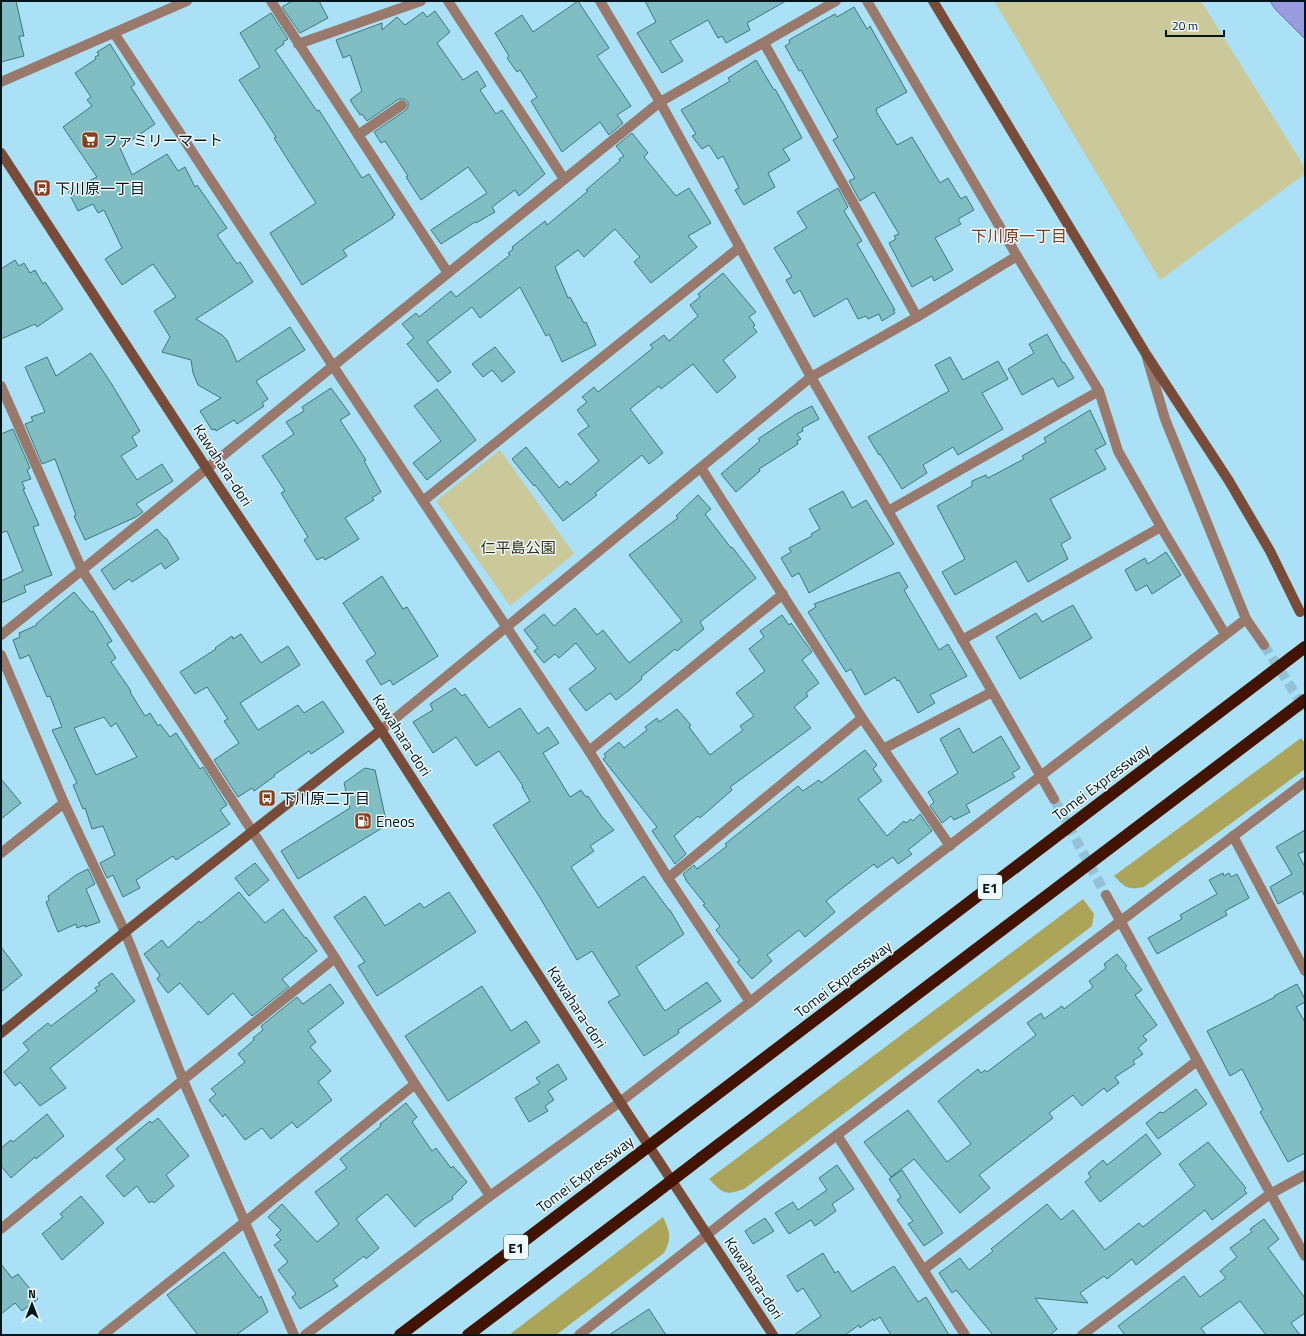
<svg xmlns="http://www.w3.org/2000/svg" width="1306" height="1336" font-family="'Titillium Web','Noto Sans JP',sans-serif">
	<rect width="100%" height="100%" fill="#aae1f6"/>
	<!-- green -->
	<g fill="#cbc89a">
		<polygon points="994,1 1201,1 1305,168 1305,174 1160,280"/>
		<polygon points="500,450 574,554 510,606 436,501"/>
	</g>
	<!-- forest -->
	<g fill="#aca559">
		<path d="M1301,738L1305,743V769L1144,887C1127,890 1126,888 1114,876Z"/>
		<path d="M1083,899L1094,914L1092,926L744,1189C724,1196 723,1193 709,1179Z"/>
		<path d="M663,1217C670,1232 672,1238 664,1253L556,1335H509Z"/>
	</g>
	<!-- water -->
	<polygon fill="#9a9ade" stroke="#6c72a4" points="1270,1 1305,1 1305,39 1275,9"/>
	<!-- building -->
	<g fill="#81bec3" stroke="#3b777d" fill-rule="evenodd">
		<polygon points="1,1 16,1 24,36 19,36 24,56 1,62"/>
		<polygon points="292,1 319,1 328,18 300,33 282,7"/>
		<polygon points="578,1 609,48 597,56 631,106 617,115 623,123 609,135 600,122 562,152 531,101 537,97 520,70 517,72 507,58 509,56 495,33 522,15 533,32"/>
		<polygon points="645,1 786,1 747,23 750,30 726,43 722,36 718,38 708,20 670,41 683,61 662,73 637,33 656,22"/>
		<polygon points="854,7 867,29 870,26 907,92 876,109 877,113 897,145 912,137 940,183 948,178 961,199 966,196 974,210 958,219 961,224 935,238 953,270 934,281 932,276 912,287 889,243 896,239 894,236 899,234 874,192 860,201 849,181 855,178 833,140 838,137 801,70 799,71 785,46 790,43 789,40 826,19 835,14 837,17"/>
		<polygon points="435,11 450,32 437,43 463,80 477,71 486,86 480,90 496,114 502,110 545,174 519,196 515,190 492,207 495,212 476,223 475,222 441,244 431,230 487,193 468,167 421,200 406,177 408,176 385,141 381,143 374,132 406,110 408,107 408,102 404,99 399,99 367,121 362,114 360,115 350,100 362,91 350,55 343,58 336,40 382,23 382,30 397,17 405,25 423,12 427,17"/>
		<polygon points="271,13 288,39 283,42 284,44 275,50 317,111 319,110 362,178 369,174 395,215 392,217 393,218 343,250 347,256 302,285 270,233 316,203 288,160 274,138 276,137 239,80 260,67 240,33"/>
		<polygon points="110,44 135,84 131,87 155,124 120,148 132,175 167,154 178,171 185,167 195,187 197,185 227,228 217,235 237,264 240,262 253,282 196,319 222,335 227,340 237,362 290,327 305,350 256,381 268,399 262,403 264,406 237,424 234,420 216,431 215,429 212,430 200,411 221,398 198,385 193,373 191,360 162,352 170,337 154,311 176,297 153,264 122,285 105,259 122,248 104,210 98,213 93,204 78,211 68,191 97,177 63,127 92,106 87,100 91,97 75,73 96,59 95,57 99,55 97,52"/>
		<polygon points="756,60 774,90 775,89 783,103 802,138 783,149 790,160 768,173 775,187 744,205 735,190 739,188 723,156 718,159 709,145 702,149 692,136 696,134 681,110 730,81 728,78"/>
		<polygon points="632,133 648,153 644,157 676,196 689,188 711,223 688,236 697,247 651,283 634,262 640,257 615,229 584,257 578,250 555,267 568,298 570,297 584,323 586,322 596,345 562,362 549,334 546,336 520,287 480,318 472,307 427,342 451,372 438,382 407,344 414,338 402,324 416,313 419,317 451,291 456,297 510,255 508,253 513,249 512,247 545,221 547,225 588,191 586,190 620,161 619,159 624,156 616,146"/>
		<polygon points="838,188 848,207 844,211 862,241 857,244 895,310 893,310 895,313 882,321 879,314 868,319 866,316 858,319 847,298 814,317 800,290 794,294 786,280 792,277 774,248 807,228 797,212"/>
		<polygon points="15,260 19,266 24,263 30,273 35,270 43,284 45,282 63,309 37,327 35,324 1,339 1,269"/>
		<polygon points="723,273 756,312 749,317 755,325 753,327 757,332 723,360 736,377 717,393 693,364 661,389 659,386 630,409 663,453 649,464 642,455 595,493 597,495 563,521 535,485 534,486 512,459 526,447 559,488 567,481 570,485 599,461 578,434 589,426 577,410 587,402 582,397 594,387 598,392 653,348 650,345 664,335 669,341 698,316 690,305 700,297 698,294"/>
		<polygon points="1047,334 1063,363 1064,362 1074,378 1058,387 1053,378 1022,395 1008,369 1034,353 1029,344"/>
		<polygon points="495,347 515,372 502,382 492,370 483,377 472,364"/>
		<polygon points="91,353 111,383 140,431 132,437 137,446 121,456 137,480 162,464 173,481 136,504 143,512 136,517 85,540 74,516 76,515 55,459 42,464 25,424 33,421 31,417 45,412 25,367 47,357 56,376"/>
		<polygon points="950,357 963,380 998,361 1008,379 982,393 1003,429 958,455 953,447 923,465 927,473 902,489 880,454 879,455 868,437 949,391 935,365"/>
		<polygon points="331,388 350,414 340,420 366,460 364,461 381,492 372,498 374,500 345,518 359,539 325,560 323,557 317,560 304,540 308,537 281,493 285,491 262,456 294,434 286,422 304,411 302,407"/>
		<polygon points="437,389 476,440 427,480 413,463 441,441 414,406"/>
		<polygon points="812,406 819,419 802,428 803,431 797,434 801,439 797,441 798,444 759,469 760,471 736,492 721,474 760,441 758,439 796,414"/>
		<polygon points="1090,410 1106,444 1095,450 1106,469 1050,499 1071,538 1061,544 1068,559 1028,582 1016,561 955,595 942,572 965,559 937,506 972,486 972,481 986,475 988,478 1024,459 1022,456 1046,442 1044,438"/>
		<polygon points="13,429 30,468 27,470 31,479 22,482 25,489 23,489 39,525 33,527 52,575 24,586 26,592 1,603 1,581 23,571 7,531 1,533 1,434"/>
		<polygon points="843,491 852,508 866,500 894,544 809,593 799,573 792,577 781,558 791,552 789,548 812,536 811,534 820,529 809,509"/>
		<polygon points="698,495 711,509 705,514 731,548 732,547 756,578 700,622 704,629 677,651 675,649 641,677 642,679 628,691 616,700 610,693 586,711 569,689 596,669 576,643 559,658 555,654 544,663 534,651 538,648 524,630 544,614 554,626 575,608 597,635 603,630 629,663 682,621 629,555 678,518 676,516"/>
		<polygon points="157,529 165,538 166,538 179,559 165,569 161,563 132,582 129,579 114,590 101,570"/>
		<polygon points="1166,552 1181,575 1152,594 1147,585 1136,591 1125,570 1145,558 1148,564"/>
		<polygon points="899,572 908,587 904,590 939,650 948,644 967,676 930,695 935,703 918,713 899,680 897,681 895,677 865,695 851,669 846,672 808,612 816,607 814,604"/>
		<polygon points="382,576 403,609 407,607 438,656 393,685 390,680 381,685 366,661 376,654 343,603"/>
		<path d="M74,592L91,612L93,611L112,641L107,644L116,658L111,662L131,691L130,692L145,716L150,713L158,726L160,724L170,737L176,733L200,769L203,767L227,805L220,810L230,824L176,860L173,856L136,880L140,888L123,897L113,875L107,878L100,863L115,855L103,826L92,829L85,808L83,809L73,785L77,783L52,730L62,727L50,696L47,697L29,655L20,659L13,640L20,637L19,633L37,625L36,624ZM104,717L111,727L116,723L137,757L96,775L74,728Z"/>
		<polygon points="1073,605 1092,638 1020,679 996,637 1036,613 1042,622"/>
		<polygon points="782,615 789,625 791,623 812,652 802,660 819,683 806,693 808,696 794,707 811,728 730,787 732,790 700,818 698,816 674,836 686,854 675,864 652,831 657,827 603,759 606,757 604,754 619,742 624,748 647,730 645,727 657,718 659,722 677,709 691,725 689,727 710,755 743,730 740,726 754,716 736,693 765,671 749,649 764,637 760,631"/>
		<polygon points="241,634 261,663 288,646 300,665 240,703 258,730 298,705 304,713 323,701 344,732 311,754 309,751 274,775 275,776 254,791 252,788 238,797 214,760 239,743 224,721 228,719 207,687 195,694 180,672 216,649 215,648 232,636 233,639"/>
		<polygon points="455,688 462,696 465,694 489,728 520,708 538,734 548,727 559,743 543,753 570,797 581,790 586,797 588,796 602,817 614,830 590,846 594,851 571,867 598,908 644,876 669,910 670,910 684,934 636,967 665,1011 707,982 721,1001 678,1030 679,1033 644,1056 608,1002 620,995 592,951 577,960 539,896 493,825 530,801 522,787 523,786 499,751 476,766 456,737 433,753 413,722 433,710 430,704"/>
		<polygon points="959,728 973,753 1001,736 1020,768 1012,773 1015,777 966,805 970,812 954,820 951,816 942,823 930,806 934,802 928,792 958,773 940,739"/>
		<polygon points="865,750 877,765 873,769 882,781 858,799 887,836 904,821 906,823 911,819 913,821 920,814 932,831 908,850 912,854 898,864 893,857 877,868 874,864 845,886 826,901 835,912 805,937 799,930 767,955 772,961 752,979 737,962 740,960 716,930 720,926 703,905 705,904 685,879 686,879 683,874 694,865 697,869 727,846 725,844 798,786 803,791 819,780 821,783"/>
		<polygon points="365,768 375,770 387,825 298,879 281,851 350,808 344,783"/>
		<polygon points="1,779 21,803 1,819"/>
		<polygon points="1305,830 1305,851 1298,854 1305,867 1305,897 1302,891 1278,904 1270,887 1292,874 1276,847"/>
		<polygon points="255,863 269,880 249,896 235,878"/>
		<polygon points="88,869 95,884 86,889 100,922 85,927 85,925 77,928 76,924 58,932 46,902 49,900 48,896 76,875"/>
		<polygon points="1223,873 1224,876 1229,873 1231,877 1237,874 1249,898 1225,911 1227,915 1157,954 1148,938 1182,919 1180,915 1217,894 1209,880"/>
		<polygon points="239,892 265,923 283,909 305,938 306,937 317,951 282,979 289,987 252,1016 233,993 208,1015 180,983 168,993 157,979 160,975 144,954 162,940 168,948 199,921 201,923"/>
		<polygon points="449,892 476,932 377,996 358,966 365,962 334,917 365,896 385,926 420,903 424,908"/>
		<polygon points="1,947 22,975 1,992"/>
		<polygon points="1117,954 1127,966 1125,968 1142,990 1135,995 1157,1025 1143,1036 1147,1040 1138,1048 1143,1054 1133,1061 1135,1064 1115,1077 1119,1083 1107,1092 1104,1088 1082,1106 1073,1095 1049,1113 1053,1118 979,1175 990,1188 960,1213 914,1159 891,1177 864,1142 908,1110 947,1162 971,1144 938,1101 978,1069 981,1073 985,1070 987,1072 1036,1035 1027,1023 1041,1013 1044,1019 1062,1006 1064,1009 1093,987 1089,981 1106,968 1104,964"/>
		<polygon points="112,973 135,1001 50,1068 66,1088 40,1106 20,1082 15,1086 4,1072 29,1050 23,1043 48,1023 51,1026 97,991 95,988 100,985 98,983"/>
		<polygon points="330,984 344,1003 308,1031 316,1042 310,1047 331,1071 318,1082 332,1100 297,1128 292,1122 271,1139 262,1128 245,1140 225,1114 223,1117 209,1100 216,1094 211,1089 245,1062 238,1054 254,1040 253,1038 263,1030 261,1026 297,997 303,1004"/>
		<polygon points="1297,984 1305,999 1305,1002 1296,1007 1305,1022 1305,1153 1288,1162 1260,1112 1263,1110 1242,1069 1230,1076 1207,1031 1275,997 1274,996"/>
		<polygon points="482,986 511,1031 526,1021 540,1042 448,1101 405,1036"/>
		<polygon points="558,1064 567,1079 548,1091 554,1100 545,1106 548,1111 529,1122 515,1098 540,1083 536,1078"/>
		<polygon points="1196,1089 1207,1104 1158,1139 1146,1123 1160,1112 1163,1113"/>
		<polygon points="406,1103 417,1117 412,1122 432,1151 436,1148 451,1168 453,1166 467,1182 452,1197 453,1199 424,1219 415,1227 387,1194 356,1219 379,1248 366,1259 364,1256 333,1280 338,1286 300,1309 292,1297 296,1294 278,1270 288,1262 274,1245 281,1240 276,1235 281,1230 268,1217 282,1204 317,1242 339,1224 315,1192 347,1168 340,1159 381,1126 380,1124"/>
		<polygon points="47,1114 64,1136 36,1159 35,1157 11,1178 1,1166 1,1148 11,1140 13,1142"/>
		<polygon points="158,1118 189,1156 166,1175 174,1186 154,1203 152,1201 149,1203 137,1186 124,1197 106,1176 125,1159 116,1149 150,1121 152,1123"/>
		<polygon points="1146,1134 1161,1154 1100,1202 1085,1182 1091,1177 1088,1173 1103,1160 1107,1165"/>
		<polygon points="1208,1142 1246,1188 1244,1190 1247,1193 1212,1220 1205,1210 1136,1265 1132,1259 1107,1279 1104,1276 1080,1293 1088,1303 1035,1298 1057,1329 1050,1335 993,1335 956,1290 952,1293 939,1273 960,1258 969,1270 993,1251 991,1249 1047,1204 1061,1220 1073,1210 1105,1250 1139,1223 1143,1227 1195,1186 1179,1164"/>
		<polygon points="837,1165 854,1189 832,1204 836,1211 815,1226 811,1220 789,1234 775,1213 793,1202 798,1210 827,1190 819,1178"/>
		<polygon points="902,1170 943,1233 924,1246 908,1224 913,1221 897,1200 901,1197 889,1179"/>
		<polygon points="81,1196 104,1223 62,1260 42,1234 63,1217 60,1214"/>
		<polygon points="765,1218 774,1231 753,1244 745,1231"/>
		<polygon points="1264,1219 1279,1239 1268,1248 1305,1298 1305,1313 1291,1323 1300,1335 1266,1335 1240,1301 1201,1328 1206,1335 1125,1335 1118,1326 1184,1276 1200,1297 1226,1278 1220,1271 1237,1257 1230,1248 1252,1232 1250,1229"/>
		<polygon points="224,1252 259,1298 261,1296 268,1312 236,1335 198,1335 167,1295"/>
		<polygon points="823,1253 835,1273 838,1271 852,1292 894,1266 918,1302 926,1297 949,1335 891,1335 880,1317 874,1321 873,1319 860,1328 859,1325 845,1335 794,1335 821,1316 803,1288 797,1292 787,1276"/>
		<polygon points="1,1264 12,1278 18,1274 38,1299 22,1311 15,1303 1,1314"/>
		<polygon points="649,1309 666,1335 609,1335"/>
	</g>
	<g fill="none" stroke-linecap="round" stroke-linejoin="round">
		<!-- street-tunnel -->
		<g stroke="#91c2d5" stroke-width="10" stroke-dasharray="10 5" stroke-linecap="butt">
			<polyline points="1264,645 1305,709"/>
			<polyline points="1054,799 1106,895"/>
		</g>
		<!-- street -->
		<g stroke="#98796c" stroke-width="10">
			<polyline points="271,1 448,273"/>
			<polyline points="448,1 564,179"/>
			<polyline points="600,1 660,102 811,377 1054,799"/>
			<polyline points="867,1 1017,256 1099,391 1118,451 1161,527 1225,634"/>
			<polyline points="114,33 333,366 589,751 668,878 750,1002"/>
			<polyline points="764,43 917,317"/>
			<polyline points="298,44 421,1"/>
			<polyline points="1,82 187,1"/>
			<polyline points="358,135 402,105"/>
			<polyline points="1147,358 1165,419 1246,619 1264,645"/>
			<polyline points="1,386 82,570 335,958 415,1084 490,1196"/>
			<polyline points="701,468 862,718 950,846"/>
			<polyline points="423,501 740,247"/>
			<polyline points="888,511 1099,391"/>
			<polyline points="1,635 82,570 333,366 660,102 836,1"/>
			<polyline points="962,640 1161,527"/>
			<polyline points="1,655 64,803 125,932 183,1080 294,1335"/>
			<polyline points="381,730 811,377 917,317 1017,256"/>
			<polyline points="883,749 992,692"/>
			<polyline points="589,751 783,594"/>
			<polyline points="1233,836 1305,971"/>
			<polyline points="1,853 64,803"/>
			<polyline points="668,878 862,718"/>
			<polyline points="1106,895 1305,1256"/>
			<polyline points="837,1135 965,1335"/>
			<polyline points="1,1229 183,1080 335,958"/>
			<polyline points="923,1270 1197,1061"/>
			<polyline points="103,1335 245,1222 415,1084"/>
			<polyline points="305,1335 490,1196 620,1102 750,1002 890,891 1246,619"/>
			<polyline points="579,1335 764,1190 1305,782"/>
			<polyline points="1082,1335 1270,1194 1305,1175"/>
		</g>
		<!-- secondary -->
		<g stroke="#784c39" stroke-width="10">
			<polyline points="933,1 1146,354 1229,481 1270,551 1300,612"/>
			<polyline points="1,153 207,469 381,730 620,1102 773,1335"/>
			<polyline points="1,1033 125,932 381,730"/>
		</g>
		<!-- highway -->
		<g stroke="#421400" stroke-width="12">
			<polyline points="674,1127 1305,647"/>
			<polyline points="701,1158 1305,700"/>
			<polyline points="400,1335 632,1159"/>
			<polyline points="468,1335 653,1195"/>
		</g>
		<!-- highway-bridge -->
		<g stroke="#421400" stroke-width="12">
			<polyline points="632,1159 674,1127"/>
			<polyline points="653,1195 701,1158"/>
		</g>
	</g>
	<!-- icons -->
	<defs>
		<symbol id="supermarket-square" viewBox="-11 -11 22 22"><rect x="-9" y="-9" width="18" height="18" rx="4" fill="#873f1e" stroke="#effafe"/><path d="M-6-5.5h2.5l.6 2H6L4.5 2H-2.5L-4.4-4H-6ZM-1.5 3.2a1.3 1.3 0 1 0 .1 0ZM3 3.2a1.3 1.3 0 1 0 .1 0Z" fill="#fff"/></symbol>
		<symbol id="bus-square" viewBox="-11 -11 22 22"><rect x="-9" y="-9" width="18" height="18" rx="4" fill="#873f1e" stroke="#effafe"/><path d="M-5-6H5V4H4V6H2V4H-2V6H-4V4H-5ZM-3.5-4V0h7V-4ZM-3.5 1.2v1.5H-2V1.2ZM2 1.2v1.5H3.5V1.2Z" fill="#fff"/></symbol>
		<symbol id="fuel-square" viewBox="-11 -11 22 22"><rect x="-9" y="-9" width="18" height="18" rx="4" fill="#873f1e" stroke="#effafe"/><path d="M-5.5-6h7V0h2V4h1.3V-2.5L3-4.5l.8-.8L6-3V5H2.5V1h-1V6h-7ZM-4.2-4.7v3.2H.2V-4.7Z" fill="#fff"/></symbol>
	</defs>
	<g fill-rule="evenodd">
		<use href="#supermarket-square" x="80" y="130" width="20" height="20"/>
		<use href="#bus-square" x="32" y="178" width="20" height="20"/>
		<use href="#bus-square" x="257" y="788" width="20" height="20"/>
		<use href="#fuel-square" x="353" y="811" width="20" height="20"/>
	</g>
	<g text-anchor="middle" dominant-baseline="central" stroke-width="3" stroke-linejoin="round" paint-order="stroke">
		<!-- shield labels -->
		<g fill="#effafe" stroke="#485a60" stroke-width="1">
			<rect x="978" y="875" width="24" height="24" rx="3"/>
			<rect x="504" y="1235" width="24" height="24" rx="3"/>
		</g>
		<g font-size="14" font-weight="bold" fill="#01151c">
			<text x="990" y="887">E1</text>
			<text x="516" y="1247">E1</text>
		</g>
		<!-- poi labels -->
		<g font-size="15" fill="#01151c" stroke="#effafe" text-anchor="start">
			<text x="103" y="140">ファミリーマート</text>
			<text x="55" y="188">下川原一丁目</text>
			<text x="280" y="798">下川原二丁目</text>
			<text x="376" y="821">Eneos</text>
		</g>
		<!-- street labels -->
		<g font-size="15" fill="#01151c" stroke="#effafe">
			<text transform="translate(223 465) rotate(57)">Kawahara-dori</text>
			<text transform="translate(402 735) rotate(57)">Kawahara-dori</text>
			<text transform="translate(1101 782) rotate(-37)">Tomei Expressway</text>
			<text transform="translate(843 979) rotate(-37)">Tomei Expressway</text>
			<text transform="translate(577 1007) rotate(57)">Kawahara-dori</text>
			<text transform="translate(585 1174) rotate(-37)">Tomei Expressway</text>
			<text transform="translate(754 1278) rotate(57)">Kawahara-dori</text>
		</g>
		<!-- park labels -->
		<g font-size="15" fill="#322f0d" stroke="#effafe">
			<text x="518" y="547">仁平島公園</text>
		</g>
		<!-- neighbourhood labels -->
		<g font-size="16" fill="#7d3c1e" stroke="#effafe">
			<text x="1019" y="236">下川原一丁目</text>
		</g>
	</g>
	<!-- border -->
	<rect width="1306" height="1336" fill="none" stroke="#01151c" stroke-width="4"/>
	<!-- north arrow -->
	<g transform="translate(32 1304)" stroke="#effafe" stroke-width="3" paint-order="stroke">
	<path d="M0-3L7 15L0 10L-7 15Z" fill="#01151c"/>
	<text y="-6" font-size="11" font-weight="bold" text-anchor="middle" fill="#01151c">N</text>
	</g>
	<!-- scale -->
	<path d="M1166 30v6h58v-6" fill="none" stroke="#01151c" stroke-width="2"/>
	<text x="1172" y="30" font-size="12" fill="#01151c" stroke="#effafe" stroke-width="3" paint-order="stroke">20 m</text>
</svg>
